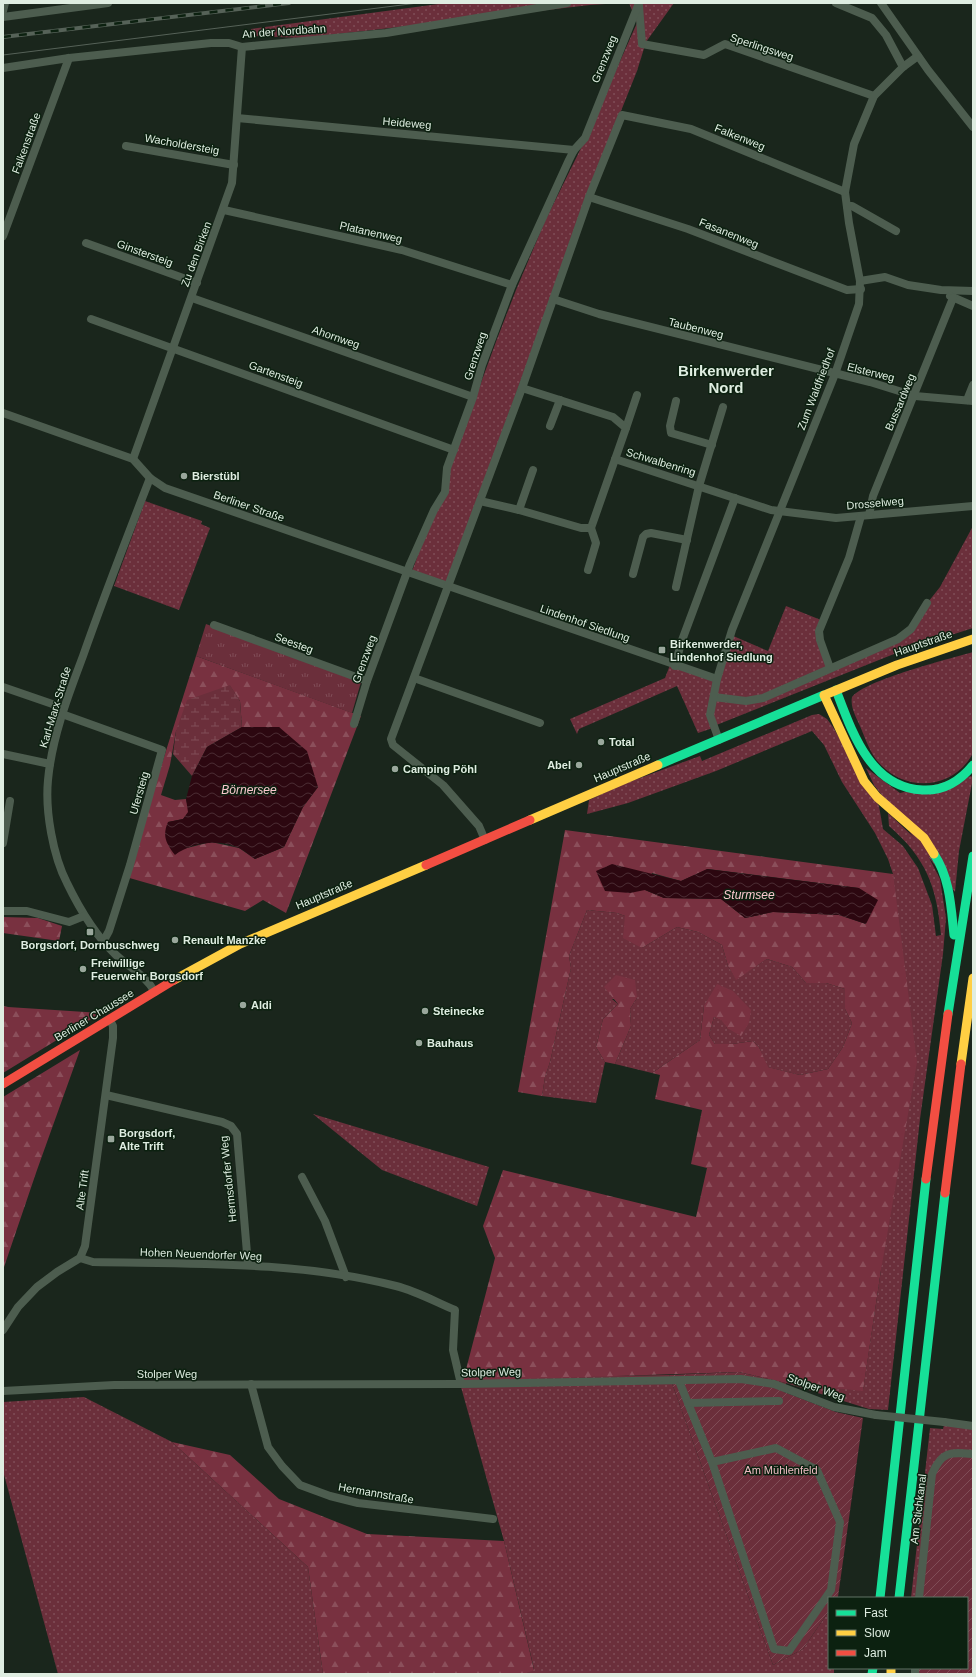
<svg xmlns="http://www.w3.org/2000/svg" width="976" height="1677" font-family="Arial,sans-serif">
	<defs>
		<pattern id="grass-dots" width="8" height="8" patternUnits="userSpaceOnUse"><rect width="8" height="8" fill="#6b2f3b"/><path d="M2 2h.1M6 6h.1" fill="none" stroke="#804d57" stroke-width="1.8" stroke-linecap="round"/></pattern>
		<pattern id="forest-firs" width="22" height="20" patternUnits="userSpaceOnUse"><rect width="22" height="20" fill="#783140"/><path d="M5 1l3.5 6h-7zM16 11l3.5 6h-7z" fill="#8b4f5b"/></pattern>
		<pattern id="wetland-marsh" width="20" height="14" patternUnits="userSpaceOnUse"><rect width="20" height="14" fill="#6b2f3b"/><path d="M1 5h8M5 5V1M11 12h8M15 12V8" fill="none" stroke="#804d57"/></pattern>
		<pattern id="park-tufts" width="24" height="20" patternUnits="userSpaceOnUse"><rect width="24" height="20" fill="#6b2f3b"/><path d="M3 7l-1-3M5 7V3M7 7l1-3M15 17l-1-3M17 17v-4M19 17l1-3" fill="none" stroke="#804d57"/></pattern>
		<pattern id="garden-furrows" width="10" height="10" patternUnits="userSpaceOnUse"><rect width="10" height="10" fill="#6b2f3b"/><path d="M-1 1l2-2M0 10L10 0M9 11l2-2" fill="none" stroke="#804d57"/></pattern>
		<pattern id="water-waves" width="16" height="10" patternUnits="userSpaceOnUse"><rect width="16" height="10" fill="#2c0710"/><path d="M0 5q4-4 8 0t8 0" fill="none" stroke="#4a2b32"/></pattern>
	</defs>
	<rect width="100%" height="100%" fill="#1a261c"/>
	<!-- grass -->
	<g fill="url(#grass-dots)">
		<polygon points="446,3 621,3 590,5 303,38 253,36 251,29"/>
		<polygon points="629,3 674,3 646,42 637,71 601,161 446,585 411,574 497,339 516,290 545,221 584,142 637,23"/>
		<polygon points="145,501 202,521 201,524 210,528 179,610 114,586"/>
		<polygon points="973,526 973,628 920,645 919,644 714,726 712,720 715,698 746,702 898,640 940,587"/>
		<polygon points="786,606 821,620 818,628 829,667 751,700 715,696 731,635 768,651"/>
		<path d="M973,652V753C955,788 909,793 882,766C871,756 866,740 860,726C856,717 850,707 852,697C865,680 949,659 973,652Z"/>
		<polygon points="670,665 716,680 713,728 698,733 677,686 579,729 577,734 570,719 665,678"/>
		<path d="M819,714L827,719L833,727L879,806L883,829L903,846L918,868L932,905L936,936L941,935C937,887 926,858 889,826L888,813L923,846L940,879L946,918L943,954L920,1119L888,1410L869,1409L786,1383L863,1390L881,1270L893,874L888,859L875,833L842,782L824,745L812,731L716,771L628,803L587,814L589,800L621,785L700,756L702,761L812,715Z"/>
		<polygon points="866,768 900,793 971,776 973,778 959,851 955,892 874,785"/>
		<polygon points="587,910 617,913 625,916 642,948 677,927 698,932 722,945 728,966 736,979 767,959 792,967 806,983 826,983 845,989 845,1009 852,1023 843,1047 828,1069 800,1075 767,1067 759,1047 753,1041 732,1044 715,1044 709,1035 714,1017 723,1021 727,1028 749,1023 704,1006 700,1040 652,1073 615,1064 631,1026 630,1009 637,998 612,999 618,1004 603,1019 596,1047 605,1062 596,1103 542,1096 545,1077 550,1062 571,968 569,956"/>
		<polygon points="313,1114 489,1167 477,1206 382,1170"/>
		<polygon points="669,1375 773,1665 803,1649 829,1611 829,1668 834,1668 834,1674 525,1674 534,1669 504,1541 461,1387 463,1381 530,1377"/>
		<polygon points="84,1397 172,1442 308,1567 323,1674 58,1674 3,1471 3,1402"/>
		<polygon points="944,1425 973,1428 973,1455 922,1598 911,1598 930,1428 943,1429"/>
	</g>
	<!-- forest -->
	<g fill="url(#forest-firs)" fill-rule="evenodd">
		<path d="M196,656L361,716L286,913L263,900L245,911L126,877ZM230,686L240,701L242,727H279L318,787L303,807L284,847L255,859L239,848L211,842L183,849L168,822L183,819L189,812L186,799L175,800L161,795L170,765L176,731L212,693Z"/>
		<path d="M565,830L893,874L917,1062L881,1270L863,1391L786,1383L739,1372L463,1381L495,1258L483,1226L503,1170L696,1217L707,1168L691,1164L702,1110L655,1099L660,1075L652,1073L700,1040L704,1006L717,984L733,991L751,1010L749,1023L741,1036L727,1028L722,1021L714,1017L709,1035L715,1044H732L753,1041L759,1047L768,1067L800,1075L828,1069L843,1047L852,1023L845,1009V989L826,983H806L792,967L767,959L736,980L728,966L722,945L698,932L677,927L642,948L623,938L625,916L617,913L587,910L569,956L571,968L550,1062L545,1077L542,1096L518,1092ZM708,869L859,888L866,924L839,915L773,912L745,918L721,899L664,898L645,890L652,873L681,881Z"/>
		<polygon points="3,917 38,918 62,926 59,941 3,933"/>
		<polygon points="616,975 635,980 637,998 630,1009 631,1026 615,1064 605,1062 596,1047 603,1019 618,1004 604,987"/>
		<polygon points="3,1006 8,1007 101,1013 3,1073"/>
		<polygon points="80,1050 37,1170 3,1270 3,1097"/>
		<polygon points="172,1442 230,1455 279,1499 367,1534 504,1541 534,1670 525,1674 323,1674 308,1567"/>
	</g>
	<!-- wetland -->
	<polygon fill="url(#wetland-marsh)" points="230,685 240,701 242,727 207,747 192,776 173,754 176,731 187,700"/>
	<!-- park -->
	<polygon fill="url(#park-tufts)" points="206,624 361,682 352,713 196,656"/>
	<!-- garden -->
	<g fill="url(#garden-furrows)">
		<polygon points="739,1372 786,1383 784,1392 836,1412 863,1418 838,1597 829,1598 829,1611 803,1649 773,1665 669,1375"/>
		<polygon points="973,1455 973,1674 917,1674 917,1668 967,1668 967,1598 922,1598 932,1482 946,1456"/>
	</g>
	<!-- water -->
	<g fill="url(#water-waves)">
		<path d="M242,727H279L307,751L318,787L303,807L284,847L255,859C250,856 245,851 239,848C220,839 192,842 175,855C166,843 162,836 168,822L183,819L188,812L186,799L192,776L207,747Z"/>
		<polygon points="612,864 681,881 707,869 859,888 878,900 866,924 839,915 773,912 745,918 721,899 664,898 645,890 630,893 605,891 596,871"/>
	</g>
	<g fill="none" stroke-linecap="round" stroke-linejoin="round">
		<!-- street -->
		<g stroke="#4d5d4f" stroke-width="8">
			<polyline points="836,3 872,18 886,35 903,67"/>
			<polyline points="881,3 928,70 973,127"/>
			<polyline points="639,6 642,44 704,55 725,44 874,96"/>
			<polyline points="3,11 5,3"/>
			<polyline points="3,17 108,3"/>
			<polyline points="3,68 69,58 211,43 229,43 242,47 386,33 567,3"/>
			<polyline points="237,118 574,150"/>
			<polyline points="126,146 234,165"/>
			<polyline points="589,197 688,229 847,290 861,289"/>
			<polyline points="847,206 852,206 896,231"/>
			<polyline points="224,210 402,250 512,285"/>
			<polyline points="3,236 69,58"/>
			<polyline points="86,243 197,283"/>
			<polyline points="860,281 885,277 908,285 941,290 973,291"/>
			<polyline points="950,296 973,306"/>
			<polyline points="192,298 473,397"/>
			<polyline points="553,299 599,314 870,382 915,396 973,401"/>
			<polyline points="91,319 454,450"/>
			<polyline points="967,400 973,385"/>
			<polyline points="676,401 670,426 671,433 712,445"/>
			<polyline points="3,413 133,459 150,478 165,488 717,679"/>
			<polyline points="550,426 560,400"/>
			<polyline points="626,428 637,395"/>
			<polyline points="133,459 232,183 242,47"/>
			<polyline points="615,459 771,510 836,518 973,506"/>
			<path d="M150,478C127,537 104,596 83,656C68,696 52,737 48,780C45,811 53,856 67,883C80,910 95,935 116,955C130,968 145,975 155,992"/>
			<polyline points="480,501 519,510 581,528 591,528 626,428 613,417 522,388"/>
			<polyline points="519,510 533,470"/>
			<polyline points="869,515 873,496 953,298"/>
			<polyline points="588,570 596,543 591,528"/>
			<polyline points="633,574 643,537 646,534 651,533 687,540"/>
			<polyline points="676,587 699,486 723,407"/>
			<polyline points="214,625 367,681"/>
			<polyline points="675,666 681,643 735,498"/>
			<polyline points="830,668 820,640 819,631 849,558 861,516"/>
			<polyline points="414,678 540,723"/>
			<polyline points="3,687 64,708"/>
			<polyline points="714,697 746,701 763,698 898,639 911,629 927,603"/>
			<polyline points="62,714 162,750 130,865 109,931 103,942"/>
			<polyline points="354,724 367,681 410,564 434,510 445,492 447,468 473,397 482,365 512,285 569,160 574,150 585,138 639,3"/>
			<polyline points="719,740 710,715 717,679 732,630 835,374 859,304 860,281 849,223 845,192 854,144 874,96 903,67 918,56"/>
			<polyline points="3,754 50,764"/>
			<polyline points="485,840 479,826 443,785 393,745 391,739 522,388 589,197 622,115 691,129 845,192"/>
			<polyline points="3,843 10,801"/>
			<polyline points="3,911 27,911 69,922 84,916"/>
			<polyline points="106,1095 222,1122 231,1126 237,1134 248,1265"/>
			<polyline points="302,1177 325,1221 346,1277"/>
			<path d="M80,1258L93,1262C193,1264 298,1261 396,1286C416,1291 436,1302 455,1310L453,1350L461,1384"/>
			<polyline points="3,1330 18,1307 37,1287 57,1272 80,1258 85,1246 113,1038 113,1026 110,1020"/>
			<polyline points="679,1381 712,1462 776,1448 817,1470 840,1522 831,1590 789,1651 774,1649 712,1462"/>
			<polyline points="251,1384 268,1447 282,1466 300,1485 330,1496 358,1503 493,1519"/>
			<polyline points="3,1391 114,1385 461,1384 741,1379 774,1384 834,1407 876,1415"/>
			<polyline points="688,1403 779,1401"/>
			<polyline points="944,1422 973,1426"/>
			<path d="M919,1598L932,1474C942,1451 950,1452 973,1454"/>
			<polyline points="915,1674 915,1668"/>
		</g>
		<!-- fast -->
		<g stroke="#16e098" stroke-width="9">
			<path d="M836,690C852,732 870,788 923,790C943,791 960,781 973,765"/>
			<polyline points="658,765 824,695"/>
			<path d="M934,854C950,878 951,907 954,935"/>
			<polyline points="948,1014 973,856"/>
			<polyline points="880,1598 926,1179"/>
			<polyline points="899,1598 945,1193"/>
			<polyline points="872,1674 873,1668"/>
		</g>
		<!-- slow -->
		<g stroke="#ffcf43" stroke-width="9">
			<polyline points="827,694 897,665 973,639"/>
			<polyline points="824,695 864,781 877,797 924,838 934,854"/>
			<polyline points="530,820 658,765"/>
			<polyline points="174,980 240,944 426,865"/>
			<polyline points="961,1064 973,978"/>
			<polyline points="891,1668 891,1674"/>
		</g>
		<!-- jam -->
		<g stroke="#f24e42" stroke-width="9">
			<polyline points="426,865 530,820"/>
			<polyline points="3,1084 174,980"/>
			<polyline points="926,1179 948,1014"/>
			<polyline points="945,1193 961,1064"/>
		</g>
		<!-- tram -->
		<polyline stroke="#566258" stroke-width="1" points="3,55 418,3"/>
		<defs>
			<polyline id="rail" points="3,37 289,3"/>
		</defs>
		<!-- rail casing -->
		<use href="#rail" stroke="#566258" stroke-width="4"/>
		<!-- rail -->
		<use href="#rail" stroke="#0c2110" stroke-width="2.5" stroke-dasharray="8" stroke-linecap="butt"/>
		<!-- street-bridge -->
		<polyline stroke="#4d5d4f" stroke-width="8" points="876,1415 944,1422"/>
	</g>
	<!-- markers -->
	<g fill="#9aa79c" stroke="#0c2110" stroke-width="1.5">
		<circle cx="184" cy="476" r="4"/>
		<rect x="658" y="646" width="8" height="8" rx="2"/>
		<circle cx="601" cy="742" r="4"/>
		<circle cx="579" cy="765" r="4"/>
		<circle cx="395" cy="769" r="4"/>
		<rect x="86" y="928" width="8" height="8" rx="2"/>
		<circle cx="175" cy="940" r="4"/>
		<circle cx="83" cy="969" r="4"/>
		<circle cx="243" cy="1005" r="4"/>
		<circle cx="425" cy="1011" r="4"/>
		<circle cx="419" cy="1043" r="4"/>
		<rect x="107" y="1135" width="8" height="8" rx="2"/>
	</g>
	<g text-anchor="middle" dominant-baseline="central" stroke-width="3" stroke-linejoin="round" paint-order="stroke">
		<!-- street labels -->
		<g font-size="11" fill="#dfede1" stroke="#0c2110">
			<text transform="translate(284 31) rotate(-4)">An der Nordbahn</text>
			<text transform="translate(762 47) rotate(18)">Sperlingsweg</text>
			<text transform="translate(604 59) rotate(-68)">Grenzweg</text>
			<text transform="translate(407 123) rotate(5)">Heideweg</text>
			<text transform="translate(740 137) rotate(22)">Falkenweg</text>
			<text transform="translate(26 143) rotate(-70)">Falkenstraße</text>
			<text transform="translate(182 144) rotate(10)">Wacholdersteig</text>
			<text transform="translate(371 232) rotate(13)">Platanenweg</text>
			<text transform="translate(729 233) rotate(22)">Fasanenweg</text>
			<text transform="translate(145 253) rotate(20)">Ginstersteig</text>
			<text transform="translate(196 254) rotate(-70)">Zu den Birken</text>
			<text transform="translate(696 328) rotate(14)">Taubenweg</text>
			<text transform="translate(336 337) rotate(19)">Ahornweg</text>
			<text transform="translate(475 356) rotate(-72)">Grenzweg</text>
			<text transform="translate(871 372) rotate(14)">Elsterweg</text>
			<text transform="translate(276 374) rotate(20)">Gartensteig</text>
			<text transform="translate(816 389) rotate(-69)">Zum Waldfriedhof</text>
			<text transform="translate(900 402) rotate(-67)">Bussardweg</text>
			<text transform="translate(661 462) rotate(17)">Schwalbenring</text>
			<text transform="translate(875 503) rotate(-5)">Drosselweg</text>
			<text transform="translate(249 506) rotate(19)">Berliner Straße</text>
			<text transform="translate(585 623) rotate(19)">Lindenhof Siedlung</text>
			<text transform="translate(294 643) rotate(20)">Seesteg</text>
			<text transform="translate(923 643) rotate(-19)">Hauptstraße</text>
			<text transform="translate(364 659) rotate(-70)">Grenzweg</text>
			<text transform="translate(55 707) rotate(-73)">Karl-Marx-Straße</text>
			<text transform="translate(622 767) rotate(-23)">Hauptstraße</text>
			<text transform="translate(139 793) rotate(-74)">Ufersteig</text>
			<text transform="translate(324 894) rotate(-23)">Hauptstraße</text>
			<text transform="translate(94 1015) rotate(-31)">Berliner Chaussee</text>
			<text transform="translate(228 1179) rotate(-96)">Hermsdorfer Weg</text>
			<text transform="translate(82 1190) rotate(-82)">Alte Trift</text>
			<text transform="translate(201 1254) rotate(2)">Hohen Neuendorfer Weg</text>
			<text transform="translate(491 1372) rotate(-1)">Stolper Weg</text>
			<text x="167" y="1374">Stolper Weg</text>
			<text transform="translate(816 1387) rotate(20)">Stolper Weg</text>
			<text transform="translate(376 1493) rotate(10)">Hermannstraße</text>
			<text transform="translate(918 1509) rotate(-83)">Am Stichkanal</text>
		</g>
		<!-- poi labels -->
		<g font-size="11" font-weight="bold" fill="#dfede1" stroke="#0c2110" text-anchor="start">
			<text x="192" y="476">Bierstübl</text>
			<text x="670" y="644">Birkenwerder,<tspan x="670" dy="13">Lindenhof Siedlung</tspan></text>
			<text x="609" y="742">Total</text>
			<text x="571" y="765" text-anchor="end">Abel</text>
			<text x="403" y="769">Camping Pöhl</text>
			<text x="183" y="940">Renault Manzke</text>
			<text x="90" y="945" text-anchor="middle">Borgsdorf, Dornbuschweg</text>
			<text x="91" y="963">Freiwillige<tspan x="91" dy="13">Feuerwehr Borgsdorf</tspan></text>
			<text x="251" y="1005">Aldi</text>
			<text x="433" y="1011">Steinecke</text>
			<text x="427" y="1043">Bauhaus</text>
			<text x="119" y="1133">Borgsdorf,<tspan x="119" dy="13">Alte Trift</tspan></text>
		</g>
		<!-- park labels -->
		<g font-size="11" fill="#efbdc4" stroke="#0c2110">
			<text x="781" y="1470">Am Mühlenfeld</text>
		</g>
		<!-- water labels -->
		<g font-size="12" font-style="italic" fill="#fbc8cf" stroke="#0c2110">
			<text x="249" y="790">Börnersee</text>
			<text x="749" y="895">Sturmsee</text>
		</g>
		<!-- district labels -->
		<g font-size="15" font-weight="bold" fill="#dfede1" stroke="#0c2110">
			<text x="726" y="370">Birkenwerder<tspan x="726" dy="17">Nord</tspan></text>
		</g>
	</g>
	<!-- border -->
	<rect width="976" height="1677" fill="none" stroke="#dfede1" stroke-width="8"/>
	<!-- legend -->
	<rect x="828" y="1597" width="140" height="72" fill="#0c2110" stroke="#607364"/>
	<rect x="836" y="1610" width="20" height="6" fill="#16e098" stroke="#607364"/>
	<text x="864" y="1617" font-size="12" fill="#dfede1">Fast</text>
	<rect x="836" y="1630" width="20" height="6" fill="#ffcf43" stroke="#607364"/>
	<text x="864" y="1637" font-size="12" fill="#dfede1">Slow</text>
	<rect x="836" y="1650" width="20" height="6" fill="#f24e42" stroke="#607364"/>
	<text x="864" y="1657" font-size="12" fill="#dfede1">Jam</text>
</svg>
